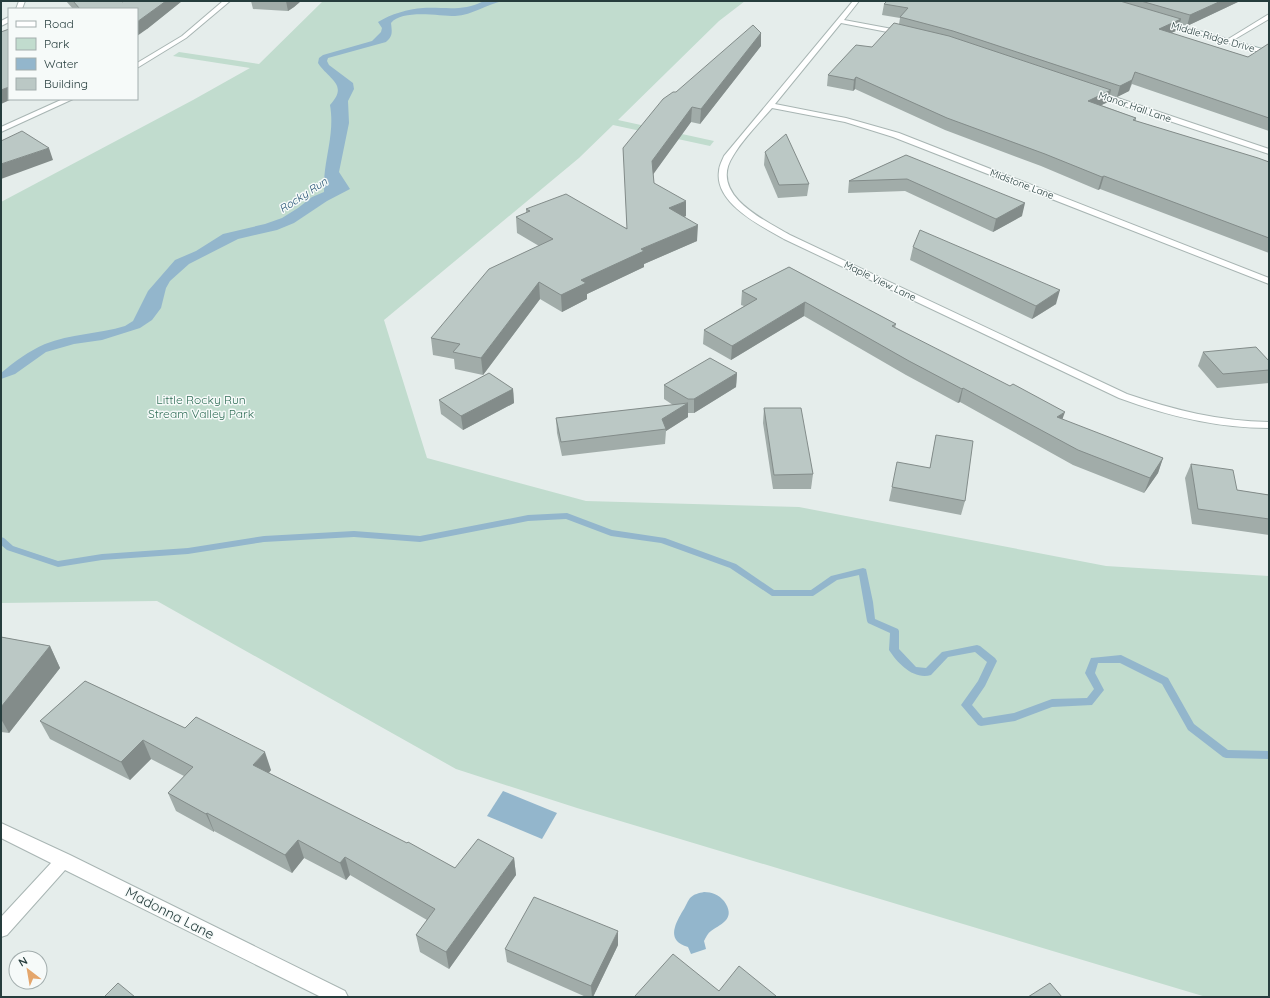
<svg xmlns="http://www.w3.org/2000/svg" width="1270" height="998" font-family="Quicksand,sans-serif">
	<rect width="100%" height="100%" fill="#e5edeb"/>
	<!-- green -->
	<polygon fill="#c1dcce" points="323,1 745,1 719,21 618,120 714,141 710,146 613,125 579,158 384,320 427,458 586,501 799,507 1106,566 1269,576 1269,997 1206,997 577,808 456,769 157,601 1,603 1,202 193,100 250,68 173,56 179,52 259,64"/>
	<!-- water -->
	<g fill="#93b6cc">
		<path d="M484,1H503C487,4 473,15 455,16C439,16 402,9 391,23C392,32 393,36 386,42L328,58L327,61L329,65L353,83L354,89L348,101L349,123L339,172L350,189L327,201L294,223L277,230L238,239L189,264L170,281L166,288L161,308L152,320L140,328L102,340L74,344L46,352L15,374L1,379V373C14,362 29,351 45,344C70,334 99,334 125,326L133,321L148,291L175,260L196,251L223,234L265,224L282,218L298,208L312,197L324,192C324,185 324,177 325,170C328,148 334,128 330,105C349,84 329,80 318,63L319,58L323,55L372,41L381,32L382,28L378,22C391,14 408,9 423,8C447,7 462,12 484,1Z"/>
		<polygon points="503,791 557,813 542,839 487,816"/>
		<path d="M704,892C712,892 719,895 724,901C736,918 723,923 711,931C708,933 706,937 704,941L706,949L691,954L688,947C667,941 674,926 682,912C685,908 687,902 690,898C694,894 699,893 704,892Z"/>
	</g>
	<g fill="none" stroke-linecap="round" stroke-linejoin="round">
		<!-- stream -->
		<path fill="#93b6cc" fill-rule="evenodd" d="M567,513L612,530L665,538L736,564L774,590H811L831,576L863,568L866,569L873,602L875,619L898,629L899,631V649L916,667L926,668L942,652L977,645L980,646L995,658L997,661L985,686L972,705L983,718L1014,713L1052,699L1087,698L1094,689L1085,673L1091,658L1121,655L1168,678L1194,724L1228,750L1269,751V759L1226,758L1223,757L1188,730L1162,684L1120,663H1098L1095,673L1104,690L1092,705L1052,707L1015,721L981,726L978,725L961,705L978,681L987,662L975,652L948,657L931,675C914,680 898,664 889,650L890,633L868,623L867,621L859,575L837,580L813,596H772L730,568L661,543L611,536L566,519L528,521L420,542L354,537L264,542L188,554L102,560L58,567L7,550L1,545V537L4,538L13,546L58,561L102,554L188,548L264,536L354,531L420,536L528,515Z"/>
		<defs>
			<g id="street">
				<polygon points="19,1 25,1 22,9 16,9"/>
				<polygon points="223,1 230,1 186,38 137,68 137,63 182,36"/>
				<path d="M853,1H859L844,20L903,31L906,33L903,35L841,23L775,104L846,118L899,133L1269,278V284L893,137L845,122L772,108C759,123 743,139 733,156C708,194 764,220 790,235L1127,394C1174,410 1219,421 1269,422V428C1217,428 1168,416 1119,398L784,239C761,226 714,203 719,171C719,166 722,161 724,156Z"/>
				<polygon points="1269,14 1269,19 1230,42 1225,41"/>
				<polygon points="9,17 9,22 1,26 1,21"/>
				<polygon points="1091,91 1097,91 1269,149 1269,154 1091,95"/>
				<polygon points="63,99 73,99 1,132 1,127"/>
				<polygon points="1,823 70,855 345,991 348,997 321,997 65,870 7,935 1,937 1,917 51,863 1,838"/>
			</g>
			<polygon id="secondary" points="1161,21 1165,21 1269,51 1269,55 1161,23"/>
		</defs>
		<!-- street casing -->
		<use href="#street" stroke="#a8b5b3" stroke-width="2"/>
		<!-- secondary casing -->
		<use href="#secondary" stroke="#a2b5b3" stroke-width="2"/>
		<!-- street -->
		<use href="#street" fill="#fff" fill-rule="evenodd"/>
		<!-- secondary -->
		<use href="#secondary" fill="#fff" fill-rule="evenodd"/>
	</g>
	<!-- wall -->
	<g fill="#a1aca9">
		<polygon points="66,1 121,1 122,2 124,1 182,1 147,29 137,9 73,9"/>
		<polygon points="251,1 301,1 294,7 288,11 253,9"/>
		<polygon points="887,1 1240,1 1187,26 1180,24 1178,30 1171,33 1248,57 1269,44 1269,131 1132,84 1129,91 1117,97 1110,95 1108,102 1101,105 1136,118 1136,121 1269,162 1269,253 1100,189 1098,190 1041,166 945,130 855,89 853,91 827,86 828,75 872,47 899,24 900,18 882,15 884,4"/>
		<polygon points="761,33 761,46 700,124 691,122 653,174 654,183 686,216 684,217 697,241 644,264 644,267 587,294 587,299 562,312 540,299 483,375 455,369 454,359 433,355 431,338 539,246 517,233 516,217 526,213 526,209 627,228 624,163 623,148 676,92"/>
		<polygon points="765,152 809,184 807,196 778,198 764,165"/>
		<polygon points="906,155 1022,216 993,232 905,191 848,193 849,181"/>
		<polygon points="913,247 1056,304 1032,319 910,260"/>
		<polygon points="789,267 896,324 895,328 1062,420 1163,458 1158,473 1144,493 1073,465 960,402 958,403 906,375 804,316 731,360 703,344 704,330 744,306 741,305 742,291"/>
		<polygon points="1203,352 1269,361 1269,383 1217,388 1198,366"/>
		<polygon points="737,373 736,387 694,413 688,413 688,417 666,431 665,444 562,456 557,433 556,418 673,405 664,399 664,385"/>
		<polygon points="513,389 514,403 463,430 441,414 439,400"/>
		<polygon points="764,408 813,474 811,489 773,489 763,423"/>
		<polygon points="936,435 965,501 961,515 889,501 892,487 930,468"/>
		<polygon points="1191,464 1237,490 1269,495 1269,535 1192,524 1185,478"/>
		<polygon points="1,637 50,646 60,668 9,733 1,732"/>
		<polygon points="85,681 271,770 269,773 455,868 514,858 516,875 449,969 420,952 416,935 427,920 350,875 346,880 304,858 292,873 214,831 214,832 176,811 168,793 184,776 151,759 130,780 50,739 40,721"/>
		<polygon points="618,945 593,997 586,997 507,962 505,949"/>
	</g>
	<!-- shaded-wall -->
	<g fill="#838c8a">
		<polygon points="166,1 182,1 147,29 137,36 137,22"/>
		<polygon points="286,1 301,1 294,7 288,11"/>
		<polygon points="1221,1 1240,1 1187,26 1190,15"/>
		<polygon points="1181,19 1178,30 1156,40 1159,29"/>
		<polygon points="761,33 761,46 700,124 701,109"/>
		<polygon points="1135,72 1129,91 1117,97 1120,86"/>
		<polygon points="856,77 855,89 853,91 854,80"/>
		<polygon points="9,87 9,99 12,99 1,104 1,90"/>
		<polygon points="1111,90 1108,102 1085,113 1088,101"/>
		<polygon points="692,107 691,122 652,176 652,161"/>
		<polygon points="49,148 53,160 1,179 1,164"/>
		<polygon points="1104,176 1100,189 1098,190 1102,177"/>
		<polygon points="686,201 686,216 668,224 669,208"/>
		<polygon points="1025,203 1022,216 993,232 996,219"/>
		<polygon points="698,225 697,241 644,264 644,267 587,294 587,299 562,312 561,295 581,280 641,249"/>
		<polygon points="539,282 540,299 483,375 481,358"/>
		<polygon points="1060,290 1056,304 1032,319 1036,306"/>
		<polygon points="805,302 804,316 731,360 732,346"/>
		<polygon points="737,373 736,387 694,413 694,399"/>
		<polygon points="963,388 960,402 958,403 962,389"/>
		<polygon points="513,389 514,403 463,430 461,416"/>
		<polygon points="688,403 688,417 666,431 662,419"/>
		<polygon points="1065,412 1060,426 1057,417"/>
		<polygon points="1163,458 1158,473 1144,493 1150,478"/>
		<polygon points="50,646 60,668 9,733 1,719 1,707"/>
		<polygon points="143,740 151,759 130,780 121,762"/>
		<polygon points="265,752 271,770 260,783 253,765"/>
		<polygon points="207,813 214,831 214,832 206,814"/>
		<polygon points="298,840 304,858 292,873 285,855"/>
		<polygon points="345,857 350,875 346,880 340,863"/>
		<polygon points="514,858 516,875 449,969 446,952"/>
		<polygon points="618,931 618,945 593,997 592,997 591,986"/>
	</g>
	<!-- building -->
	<g fill="#bbc8c5" stroke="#838c8a">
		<polygon points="73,1 121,1 122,2 124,1 166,1 137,22 137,9 80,9"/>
		<polygon points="887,1 1120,1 1181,19 1159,29 1248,57 1268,44 1269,44 1269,118 1135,72 1132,80 1120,86 953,31 900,17 908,8 884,4"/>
		<polygon points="1141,1 1221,1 1190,15"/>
		<polygon points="894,23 949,36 1111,90 1088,101 1136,118 1133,120 1258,158 1269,162 1269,238 1104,176 1102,177 1045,154 947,118 856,77 854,80 828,75 856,45 872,47"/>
		<polygon points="753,25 761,33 701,109 692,107 652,161 654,183 686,201 669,208 698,225 641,249 644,251 581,280 586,283 561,295 539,282 481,358 453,352 460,344 431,338 489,269 553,239 516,217 530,211 526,209 566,194 627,229 623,148 663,99 673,92 676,92"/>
		<polygon points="9,29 9,87 1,90 1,32"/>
		<polygon points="22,131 49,148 1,164 1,141"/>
		<polygon points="786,134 809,184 779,185 765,152"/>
		<polygon points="906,155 1025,203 996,219 907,179 849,181"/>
		<polygon points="920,230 1060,290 1036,306 913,247"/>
		<polygon points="789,267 896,324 892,326 1010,386 1013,384 1065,412 1057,417 1163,458 1150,478 1078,450 963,388 962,389 909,361 805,302 732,346 704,330 757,299 742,291"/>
		<polygon points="1256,347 1269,361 1269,370 1223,374 1203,352"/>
		<polygon points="710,358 737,373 694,399 688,399 664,385"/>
		<polygon points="489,373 513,389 461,416 439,400"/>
		<polygon points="688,403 662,419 666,429 561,442 556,418"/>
		<polygon points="764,408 801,408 813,474 774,475"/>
		<polygon points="936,435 973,441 965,501 892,487 897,462 930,468"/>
		<polygon points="1191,464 1233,470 1237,490 1269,495 1269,519 1198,509"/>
		<polygon points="1,637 50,646 1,707"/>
		<polygon points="85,681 185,728 196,717 265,752 253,765 407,843 408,842 455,868 478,839 514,858 446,952 416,935 435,909 345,857 340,863 298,840 285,855 207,813 206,814 168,793 193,767 143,740 121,762 40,721"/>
		<polygon points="534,897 618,931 591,986 505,949"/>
		<polygon points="673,954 719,991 739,966 776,996 775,997 636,997 635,996"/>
		<polygon points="118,983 135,997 104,997"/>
		<polygon points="1050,983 1062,997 1028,997"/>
	</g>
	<g text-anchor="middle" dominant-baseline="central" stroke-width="3" stroke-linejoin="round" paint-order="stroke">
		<!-- far-street labels -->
		<g font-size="10" fill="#263d3d" stroke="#f6faf9">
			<text transform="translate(1213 37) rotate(16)">Middle Ridge Drive</text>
			<text transform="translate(1135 107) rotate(19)">Manor Hall Lane</text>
			<text transform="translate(1022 184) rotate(21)">Midstone Lane</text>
			<text transform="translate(880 281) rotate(26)">Maple View Lane</text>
		</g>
		<!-- far-water labels -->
		<g font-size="11" font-style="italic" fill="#265474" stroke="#f6faf9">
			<text transform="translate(303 195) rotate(-33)">Rocky Run</text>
		</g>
		<!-- park labels -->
		<g font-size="12" fill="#34705a" stroke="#f6faf9">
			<text x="201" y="399">Little Rocky Run<tspan x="201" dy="14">Stream Valley Park</tspan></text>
		</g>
		<!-- near-street labels -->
		<g font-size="14" fill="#263d3d" stroke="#f6faf9">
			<text transform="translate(170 913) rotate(27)">Madonna Lane</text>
		</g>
	</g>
	<!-- border -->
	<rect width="1270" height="998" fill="none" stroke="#263d3d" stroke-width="4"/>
	<!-- legend -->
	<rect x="8" y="8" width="130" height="92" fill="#f6faf9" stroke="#a3aeae"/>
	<rect x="16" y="21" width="20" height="6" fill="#ffffff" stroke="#a3aeae"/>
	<text x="44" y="28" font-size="12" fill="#263d3d">Road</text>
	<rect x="16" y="38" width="20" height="12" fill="#c1dcce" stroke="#a3aeae"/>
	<text x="44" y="48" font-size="12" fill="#263d3d">Park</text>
	<rect x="16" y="58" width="20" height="12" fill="#93b6cc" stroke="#a3aeae"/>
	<text x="44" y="68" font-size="12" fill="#263d3d">Water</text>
	<rect x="16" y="78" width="20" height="12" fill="#bbc8c5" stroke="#a3aeae"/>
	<text x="44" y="88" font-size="12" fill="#263d3d">Building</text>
	<!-- north arrow -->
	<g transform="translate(28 970) rotate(329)"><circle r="19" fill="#f6faf9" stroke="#a3aeae"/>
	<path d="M0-3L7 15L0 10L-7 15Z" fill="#e4a66c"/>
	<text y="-6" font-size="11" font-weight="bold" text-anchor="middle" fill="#263d3d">N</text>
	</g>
</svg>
